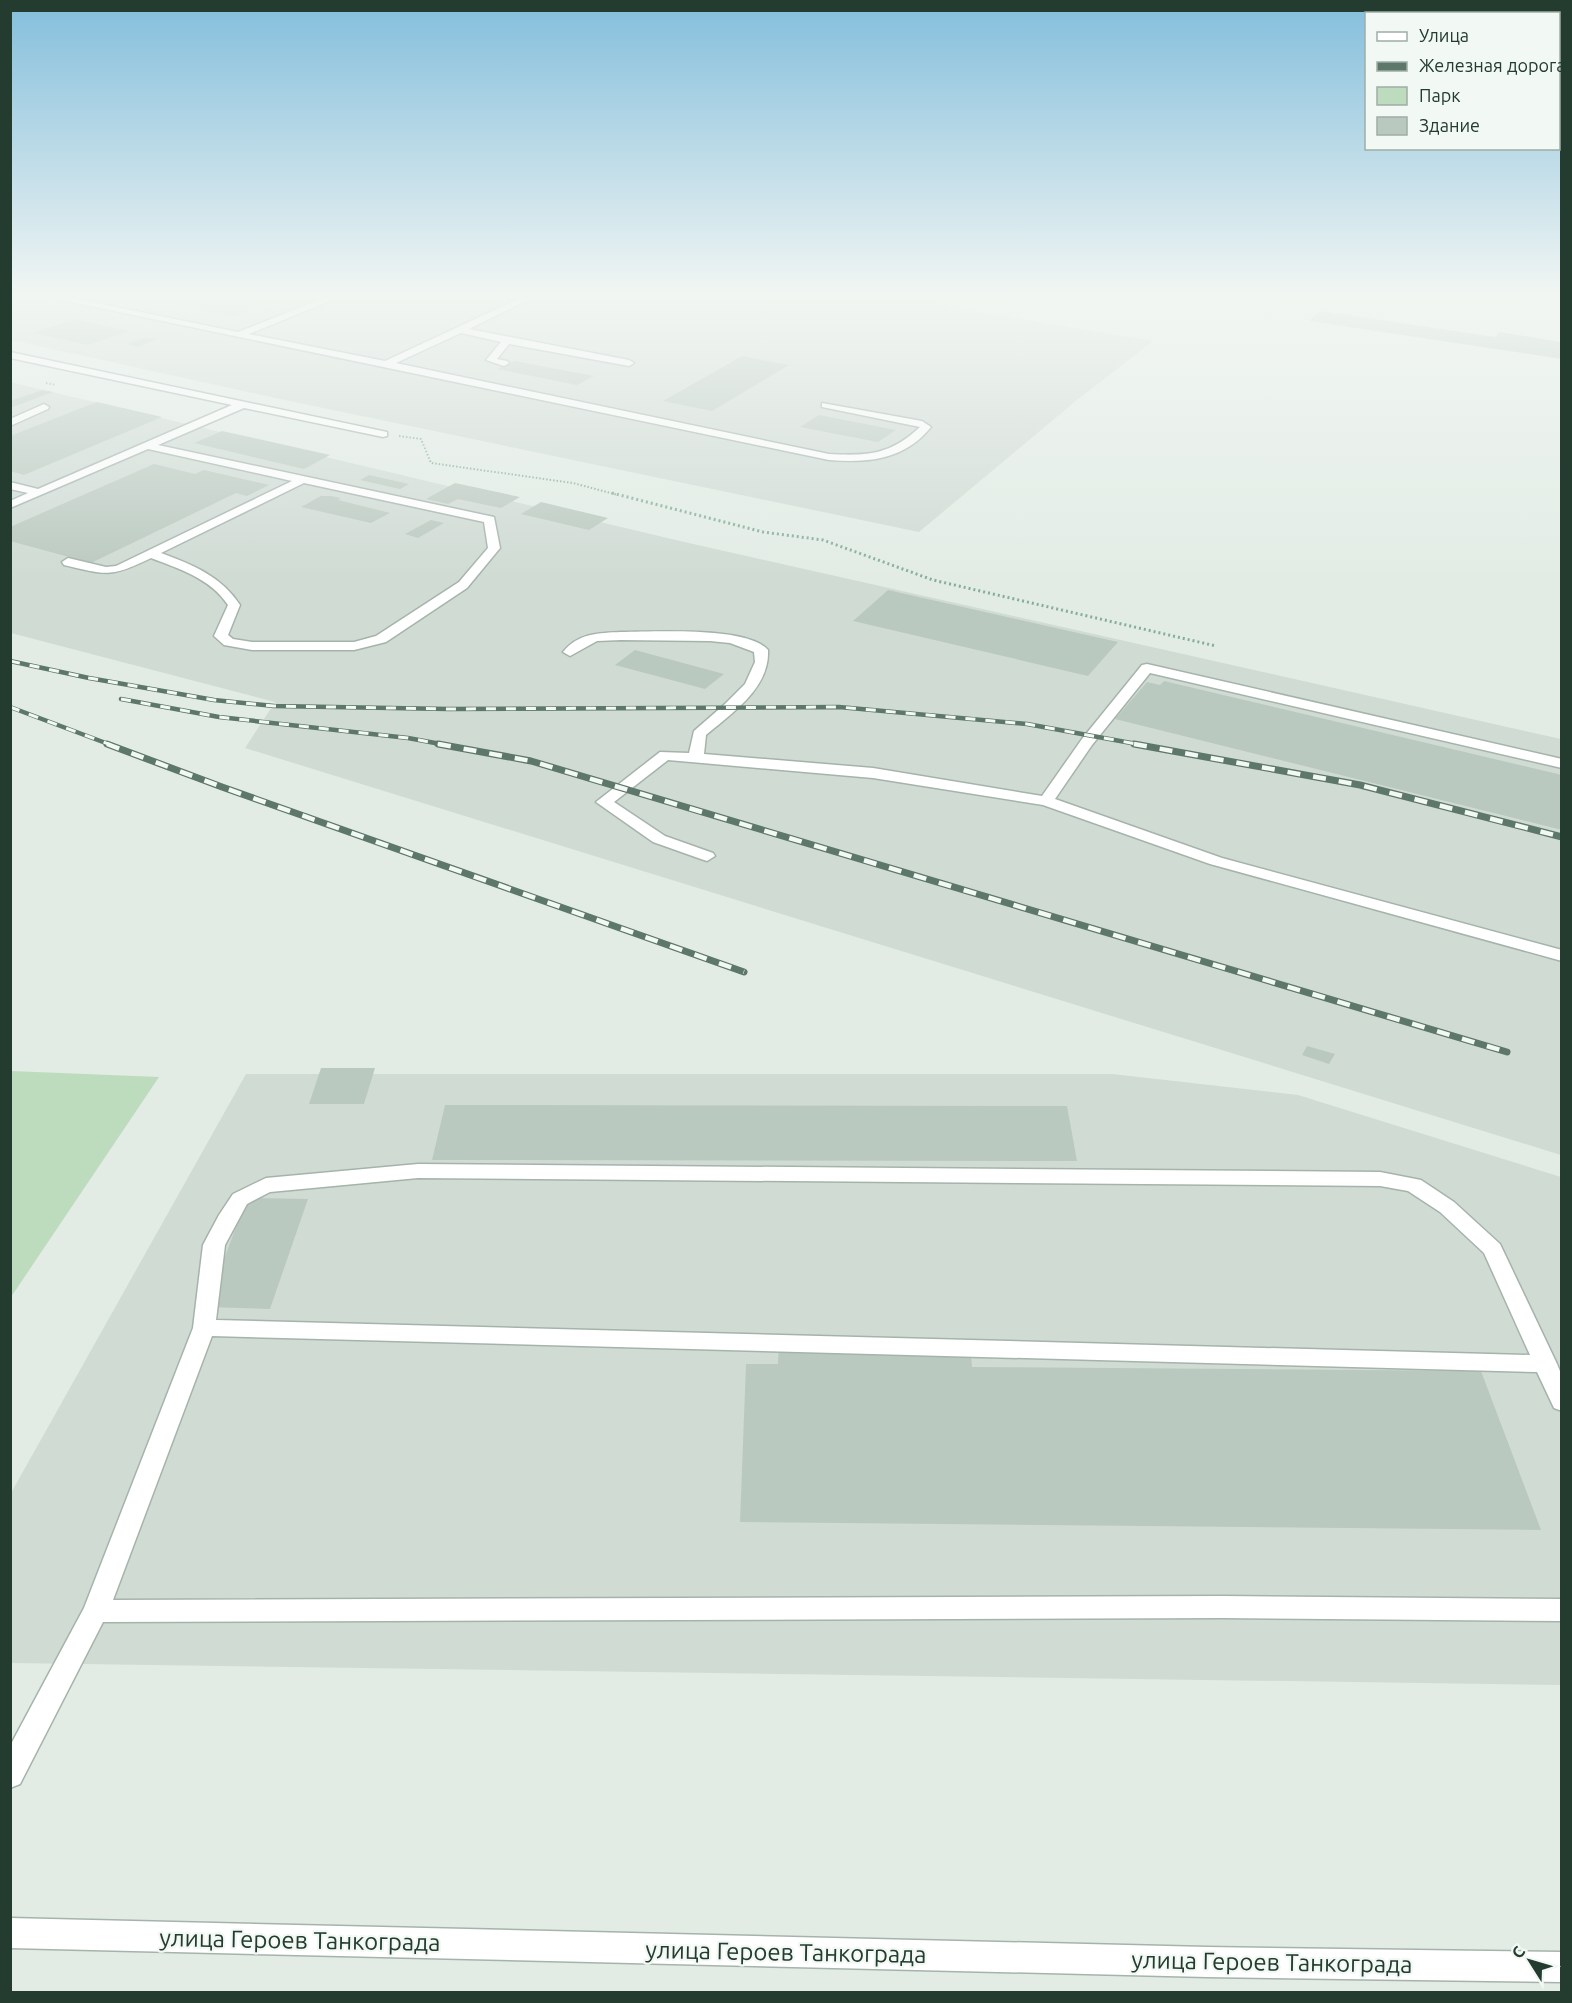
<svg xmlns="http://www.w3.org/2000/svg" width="1572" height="2003" font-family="Ubuntu,sans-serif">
	<rect width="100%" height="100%" fill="#e2ece5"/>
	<!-- built -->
	<g fill="#d0dbd4">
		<polygon points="11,298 883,298 888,300 917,298 964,310 1153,341 1077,400 919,532 280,399 11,340"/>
		<polygon points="10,382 680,541 1561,739 1561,1155 245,748 275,702 11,633"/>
		<polygon points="246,1074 1112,1074 1298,1095 1561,1177 1561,1685 11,1663 11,1493"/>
	</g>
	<!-- green -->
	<polygon fill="#bcdcbd" points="11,1071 159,1077 11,1297 10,1071"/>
	<!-- building -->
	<g fill="#bac9c0">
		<polygon points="145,298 281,298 281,299 233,317"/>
		<polygon points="1320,311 1495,337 1499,332 1562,342 1562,359 1309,321"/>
		<polygon points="75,319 129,331 88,345 33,333"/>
		<polygon points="146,337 158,339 138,347 126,344"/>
		<polygon points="742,356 789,365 712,411 663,401"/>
		<polygon points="515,361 594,376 577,385 497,369"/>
		<polygon points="43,390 53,392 10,408 10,401"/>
		<polygon points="97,402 162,417 24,475 10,471 10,436"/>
		<polygon points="819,415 896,430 878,442 800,427"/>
		<polygon points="222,431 330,455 304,469 194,443"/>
		<polygon points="154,464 195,474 204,470 269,485 247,496 236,493 91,563 10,541 10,527"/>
		<polygon points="369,475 409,484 400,489 360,480"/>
		<polygon points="455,483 520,497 501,508 458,499 448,504 426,499"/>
		<polygon points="321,496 330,496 341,498 338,500 390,513 371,523 301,507"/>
		<polygon points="541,502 608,518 589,530 521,514"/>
		<polygon points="431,520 444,523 418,538 405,534"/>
		<polygon points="888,590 1118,642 1088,676 853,621"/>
		<polygon points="635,650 724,674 705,689 615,665"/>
		<polygon points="1164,681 1562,775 1562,830 1115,719 1147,682 1160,685"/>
		<polygon points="1307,1046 1335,1054 1329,1064 1302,1055"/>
		<polygon points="321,1068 375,1068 364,1104 309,1104"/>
		<polygon points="445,1105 1067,1106 1077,1161 432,1160"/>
		<polygon points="247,1198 308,1199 270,1309 206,1307"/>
		<polygon points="779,1340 970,1342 972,1367 1481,1371 1541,1530 740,1522 746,1364 778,1364"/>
	</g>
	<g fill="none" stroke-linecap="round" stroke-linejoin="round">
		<defs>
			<g id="minor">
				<path d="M52,298H72L238,332L324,298H337L249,334L385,361L520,298H532L469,329L629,360L634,363L629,366L509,344L497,359L507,361L509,363L504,366L486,360L501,342L461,333L396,363L829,454C868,456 890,455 920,427L822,407V403L922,421L931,427C904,460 869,463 829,460Z"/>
				<path d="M10,352L387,432V436L383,437L244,408L158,445L494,517L500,548L467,588L386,642L354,650H252L224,645L214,636L228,605C210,578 179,569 151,558C110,578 107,575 64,565L62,562L68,558L106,567L116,566L292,481L148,449L10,508V501L28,493L10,489V482L38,489L232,405L10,358ZM304,483L484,522L488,548L459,582L376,636L354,642H252L233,639L228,635L240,605C221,576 193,565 161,553Z"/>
				<polygon points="44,404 49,407 48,409 10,426 10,419"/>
				<path d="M621,632C653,632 747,626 768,650C770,688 732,713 706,735L704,754L873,768L1042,796L1082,739L1142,665L1147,664L1562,759V768L1150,673L1092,745L1055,799L1222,858L1562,950V961L1210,864L1043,805L873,778L668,760L614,802L665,836L713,853L715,856L707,861L701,859L653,842L596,802L660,752L689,753L694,731L725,704L745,684L755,662L754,652L730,643L710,641L621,640L597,641L570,656L563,652C578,633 599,633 621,632Z"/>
				<path d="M418,1164L1380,1172L1421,1180L1454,1202L1500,1244L1557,1364L1562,1376V1411L1554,1408L1537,1372L212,1336L113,1600L1222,1596L1562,1599V1621L1222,1618L103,1622L20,1784L10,1788V1746L84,1608L193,1328L203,1245L219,1215L233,1194L266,1178ZM418,1178L1380,1186L1408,1191L1440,1212L1484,1253L1530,1355L216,1320L225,1245L247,1204L270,1192Z"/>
				<polygon points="10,1918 1207,1947 1562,1952 1562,1982 1207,1977 10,1948"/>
			</g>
		</defs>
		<!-- minor casing -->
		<use href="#minor" stroke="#a5b4ab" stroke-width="3"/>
		<!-- path-far1 -->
		<g stroke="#84ae97" stroke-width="2" stroke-dasharray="1.5 2" stroke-linecap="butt">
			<polyline points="27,298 40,301"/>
			<polyline points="46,383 56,385"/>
			<polyline points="399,436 421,439 431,463 573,483 618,495"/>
		</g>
		<!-- path -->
		<polyline stroke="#84ae97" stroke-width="3" stroke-dasharray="2 3" stroke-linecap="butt" points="612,493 763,532 823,540 933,580 1216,646"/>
		<!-- minor -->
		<use href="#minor" fill="#fff" fill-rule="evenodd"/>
		<defs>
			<g id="rail-far1">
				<polyline points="10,661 89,678 214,700 274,706 449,709 839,707 1027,724 1142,745"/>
				<polyline points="121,699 219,717 408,738 446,745"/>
				<polyline points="10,707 111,745"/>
			</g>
			<g id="rail">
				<polyline points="107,744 222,787 744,972"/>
				<polyline points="438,744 531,761 1507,1052"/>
				<polyline points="1134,744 1360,785 1562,837"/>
			</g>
		</defs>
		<!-- rail-far1 casing -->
		<use href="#rail-far1" stroke="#5d776a" stroke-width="4.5"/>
		<!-- rail casing -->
		<use href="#rail" stroke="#5d776a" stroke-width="7"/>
		<!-- rail-far1 -->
		<use href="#rail-far1" stroke="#f2f8f4" stroke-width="3" stroke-dasharray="10" stroke-linecap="butt"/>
		<!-- rail -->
		<use href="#rail" stroke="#f2f8f4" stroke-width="4.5" stroke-dasharray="13" stroke-linecap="butt"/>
	</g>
	<!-- sky -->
	<linearGradient id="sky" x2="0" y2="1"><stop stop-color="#83bedc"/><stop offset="0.51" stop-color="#f2f6f3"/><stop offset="1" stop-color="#f2f6f3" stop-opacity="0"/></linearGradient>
	<rect width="1572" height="579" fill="url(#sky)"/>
	<g text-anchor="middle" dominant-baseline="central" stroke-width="4.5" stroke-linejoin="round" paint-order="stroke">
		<!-- near-street labels -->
		<g font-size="24" fill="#233c2f" stroke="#f2f8f4">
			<text transform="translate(300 1940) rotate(1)">улица Героев Танкограда</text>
			<text transform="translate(786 1952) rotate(1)">улица Героев Танкограда</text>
			<text transform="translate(1272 1962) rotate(1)">улица Героев Танкограда</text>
		</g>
	</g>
	<!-- border -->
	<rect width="1572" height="2003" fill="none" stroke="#233c2f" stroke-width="24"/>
	<!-- legend -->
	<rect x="1365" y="12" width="195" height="138" fill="#f2f8f4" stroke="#9fada5" stroke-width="1.5"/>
	<rect x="1377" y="32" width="30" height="9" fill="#ffffff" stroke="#9fada5" stroke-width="1.5"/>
	<text x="1419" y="42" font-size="18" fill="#233c2f">Улица</text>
	<rect x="1377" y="62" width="30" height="9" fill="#5d776a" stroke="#9fada5" stroke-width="1.5"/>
	<text x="1419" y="72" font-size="18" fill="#233c2f">Железная дорога</text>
	<rect x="1377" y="87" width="30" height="18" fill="#bcdcbd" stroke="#9fada5" stroke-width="1.5"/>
	<text x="1419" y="102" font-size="18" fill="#233c2f">Парк</text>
	<rect x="1377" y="117" width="30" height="18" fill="#bac9c0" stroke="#9fada5" stroke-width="1.5"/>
	<text x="1419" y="132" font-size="18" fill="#233c2f">Здание</text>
	<!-- north arrow -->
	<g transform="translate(1530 1961) rotate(307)" stroke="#f2f8f4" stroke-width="4.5" paint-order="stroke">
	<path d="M0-4.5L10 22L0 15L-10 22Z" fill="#233c2f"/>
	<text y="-9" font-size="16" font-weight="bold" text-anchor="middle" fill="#233c2f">С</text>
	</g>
</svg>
